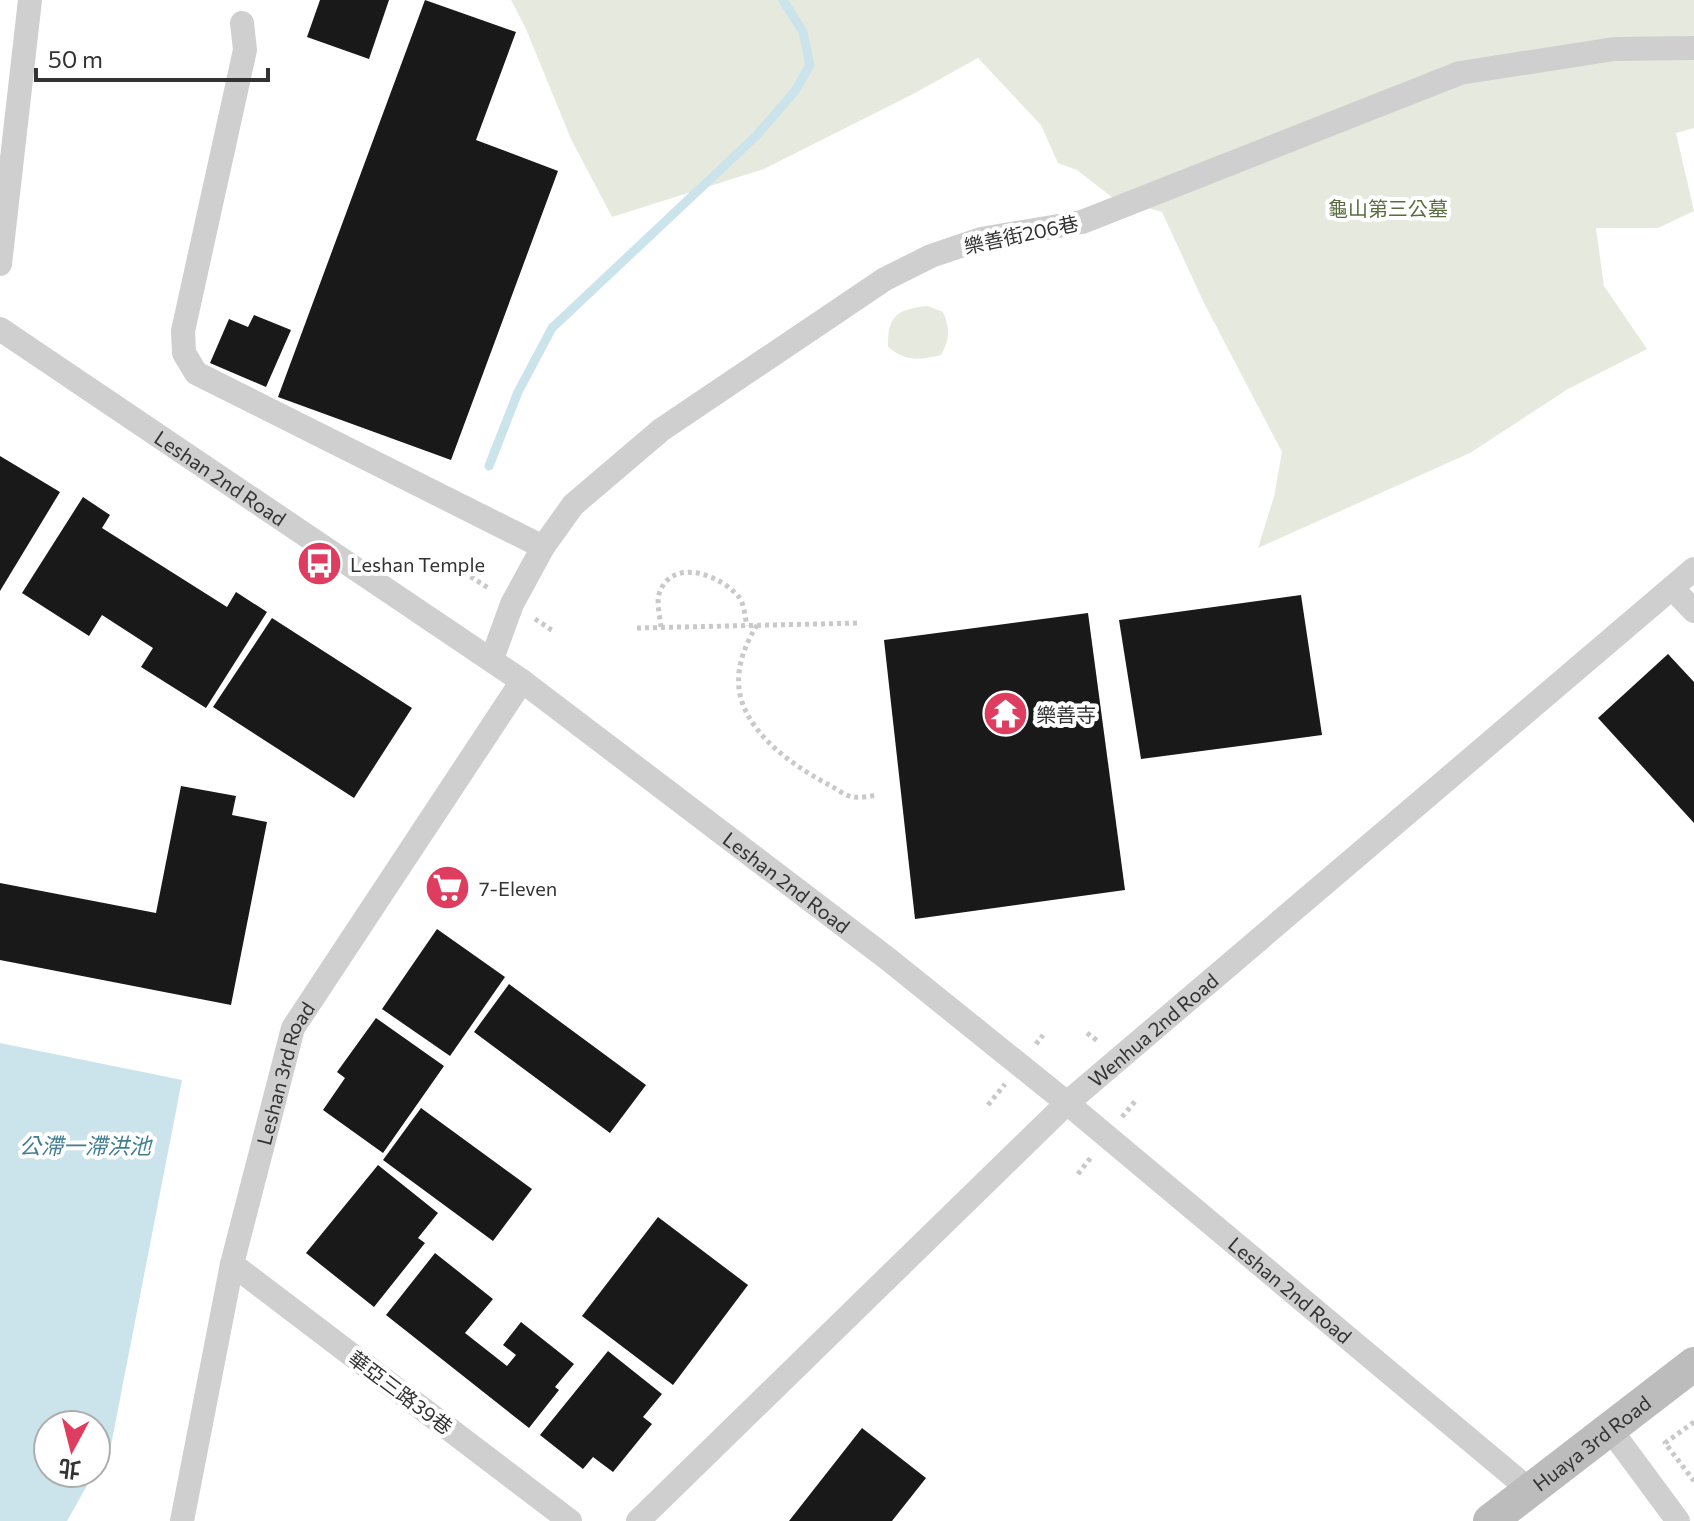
<svg xmlns="http://www.w3.org/2000/svg" width="1694" height="1521" font-family="Commissioner,'Noto Sans TC',sans-serif">
	<rect width="100%" height="100%" fill="#fff"/>
	<!-- green -->
	<g fill="#e6eade">
		<polygon points="511,0 1694,0 1694,128 1676,133 1694,211 1658,228 1596,228 1604,286 1647,349 1568,389 1470,453 1258,548 1274,497 1282,452 1204,303 1162,212 1113,198 1077,170 1058,163 1041,125 978,58 913,94 764,169 612,217 571,139 526,29"/>
		<path d="M928,306L943,312C950,329 950,338 941,355C920,360 906,362 888,347C887,315 898,309 928,306Z"/>
	</g>
	<!-- water -->
	<polygon fill="#cbe3ea" points="0,1043 182,1080 111,1445 96,1470 96,1425 48,1425 48,1473 94,1473 67,1521 0,1521"/>
	<g fill="none" stroke-linecap="round" stroke-linejoin="round">
		<!-- stream -->
		<polyline stroke="#cbe3ea" stroke-width="9" points="489,466 518,392 552,328 756,136 795,91 810,65 803,32 783,0"/>
	</g>
	<!-- building -->
	<g fill="#191919">
		<polygon points="320,0 389,0 369,59 307,37"/>
		<polygon points="425,0 516,32 476,140 558,171 451,460 278,397"/>
		<polygon points="254,315 291,330 266,387 210,363 229,319 248,327"/>
		<polygon points="0,456 60,492 0,591"/>
		<polygon points="83,497 110,515 102,528 227,607 236,592 267,612 206,708 141,667 153,648 102,615 89,636 22,593"/>
		<polygon points="1301,595 1322,735 1141,759 1119,620"/>
		<polygon points="1088,613 1125,890 915,919 884,640"/>
		<polygon points="272,618 412,708 354,798 213,707"/>
		<polygon points="1668,654 1694,682 1694,823 1598,718"/>
		<polygon points="181,786 236,796 232,815 267,822 231,1005 0,960 0,883 156,913"/>
		<polygon points="437,929 505,977 450,1056 382,1009"/>
		<polygon points="509,984 646,1085 610,1133 474,1032"/>
		<polygon points="376,1018 444,1066 383,1153 323,1110 345,1078 337,1072"/>
		<polygon points="421,1108 532,1189 493,1241 383,1160"/>
		<polygon points="378,1165 438,1213 418,1238 425,1243 374,1307 306,1253"/>
		<polygon points="658,1217 748,1285 673,1385 582,1316"/>
		<polygon points="435,1253 493,1299 465,1333 507,1366 516,1355 503,1345 521,1322 574,1364 555,1387 559,1390 529,1428 386,1315"/>
		<polygon points="608,1351 662,1394 643,1417 652,1424 613,1472 593,1457 583,1469 540,1435"/>
		<polygon points="862,1428 926,1478 892,1521 789,1521"/>
	</g>
	<g fill="none" stroke-linecap="round" stroke-linejoin="round">
		<!-- path -->
		<g stroke="#c9c9c9" stroke-width="5" stroke-dasharray="4 4" stroke-linecap="butt">
			<polyline points="457,568 490,589"/>
			<polyline points="535,619 553,631"/>
			<path d="M757,625C743,648 733,675 742,702C755,740 797,768 831,786C838,790 846,796 853,797C861,798 870,796 878,795"/>
			<path d="M661,627C660,615 655,600 661,589C676,558 721,576 738,596C744,602 745,617 747,626"/>
			<polyline points="637,628 861,623"/>
			<polyline points="1087,1033 1099,1042"/>
			<polyline points="1036,1044 1043,1035"/>
			<polyline points="988,1105 1005,1084"/>
			<polyline points="1122,1117 1137,1099"/>
			<polyline points="1078,1174 1092,1156"/>
			<polyline points="1694,1422 1665,1443 1694,1481"/>
		</g>
		<!-- street -->
		<g stroke="#cfcfcf" stroke-width="24">
			<polyline points="242,23 245,50 183,331 184,353 196,373 543,547"/>
			<polyline points="0,264 30,0"/>
			<path id="s1" d="M0,329L522,681L888,959L1067,1103L1531,1491"/>
			<polyline points="1672,588 1694,611"/>
			<polyline points="492,659 512,604 543,547 573,505 661,430 885,279 931,256 981,239 1082,222 1460,73 1614,49 1694,48"/>
			<polyline points="232,1264 570,1521"/>
			<polyline points="1610,1429 1678,1521"/>
			<path id="s2" d="M182,1521L232,1264L293,1028L522,681"/>
			<path id="s3" d="M638,1521L1067,1103L1694,569"/>
		</g>
		<!-- secondary -->
		<path stroke="#bcbcbc" stroke-width="34" id="s4" d="M1490,1521L1694,1364"/>
	</g>
	<!-- icons -->
	<defs>
		<symbol id="bus-disc" viewBox="-11 -11 22 22"><circle r="9.5" fill="#df3d5f" stroke="#fff"/><path d="M-5-6H5V4H4V6H2V4H-2V6H-4V4H-5ZM-3.5-4V0h7V-4ZM-3.5 1.2v1.5H-2V1.2ZM2 1.2v1.5H3.5V1.2Z" fill="#fff"/></symbol>
		<symbol id="temple-disc" viewBox="-11 -11 22 22"><circle r="9.5" fill="#df3d5f" stroke="#fff"/><path d="M0-6L5-2H3V0L6.5 2.5H4V6H1.5V3h-3V6H-4V2.5H-6.5L-3 0V-2H-5Z" fill="#fff"/></symbol>
		<symbol id="supermarket-disc" viewBox="-11 -11 22 22"><circle r="9.5" fill="#df3d5f" stroke="#fff"/><path d="M-6-5.5h2.5l.6 2H6L4.5 2H-2.5L-4.4-4H-6ZM-1.5 3.2a1.3 1.3 0 1 0 .1 0ZM3 3.2a1.3 1.3 0 1 0 .1 0Z" fill="#fff"/></symbol>
	</defs>
	<g fill-rule="evenodd">
		<use href="#bus-disc" x="294" y="538" width="51" height="51"/>
		<use href="#temple-disc" x="980" y="688" width="51" height="51"/>
		<use href="#supermarket-disc" x="422" y="862" width="51" height="51"/>
	</g>
	<g text-anchor="middle" dominant-baseline="central" stroke-width="8" stroke-linejoin="round" paint-order="stroke">
		<!-- park labels -->
		<g font-size="20" fill="#5b6c40" stroke="#fff">
			<text x="1388" y="208">龜山第三公墓</text>
		</g>
		<!-- street labels -->
		<g font-size="20" fill="#323232" stroke="#fff">
			<text transform="translate(1021 234) rotate(-12)">樂善街206巷</text>
			<text stroke="none"><textPath href="#s1" startOffset="266">Leshan 2nd Road</textPath></text>
			<text stroke="none"><textPath href="#s1" startOffset="962">Leshan 2nd Road</textPath></text>
			<text stroke="none"><textPath href="#s3" startOffset="712">Wenhua 2nd Road</textPath></text>
			<text stroke="none"><textPath href="#s2" startOffset="460">Leshan 3rd Road</textPath></text>
			<text stroke="none"><textPath href="#s1" startOffset="1610">Leshan 2nd Road</textPath></text>
			<text transform="translate(401 1392) rotate(37)">華亞三路39巷</text>
			<text stroke="none"><textPath href="#s4" startOffset="128">Huaya 3rd Road</textPath></text>
		</g>
		<!-- poi labels -->
		<g font-size="20" fill="#323232" stroke="#fff" text-anchor="start">
			<text x="350" y="564">Leshan Temple</text>
			<text x="1036" y="714">樂善寺</text>
			<text x="479" y="888">7-Eleven</text>
		</g>
		<!-- water labels -->
		<g font-size="22" font-style="italic" fill="#417e92" stroke="#fff">
			<text x="85" y="1145">公滯一滯洪池</text>
		</g>
	</g>
	<!-- north arrow -->
	<g transform="translate(72 1449) rotate(187)"><circle r="38" fill="#ffffff" stroke="#adadad" stroke-width="2"/>
	<path d="M0-6L14 30L0 20L-14 30Z" fill="#df3d5f"/>
	<text y="-12" font-size="22" font-weight="bold" text-anchor="middle" fill="#323232">北</text>
	</g>
	<!-- scale -->
	<path d="M36 68v12h232v-12" fill="none" stroke="#323232" stroke-width="4"/>
	<text x="48" y="68" font-size="24" fill="#323232" stroke="#ffffff" stroke-width="6" paint-order="stroke">50 m</text>
</svg>
